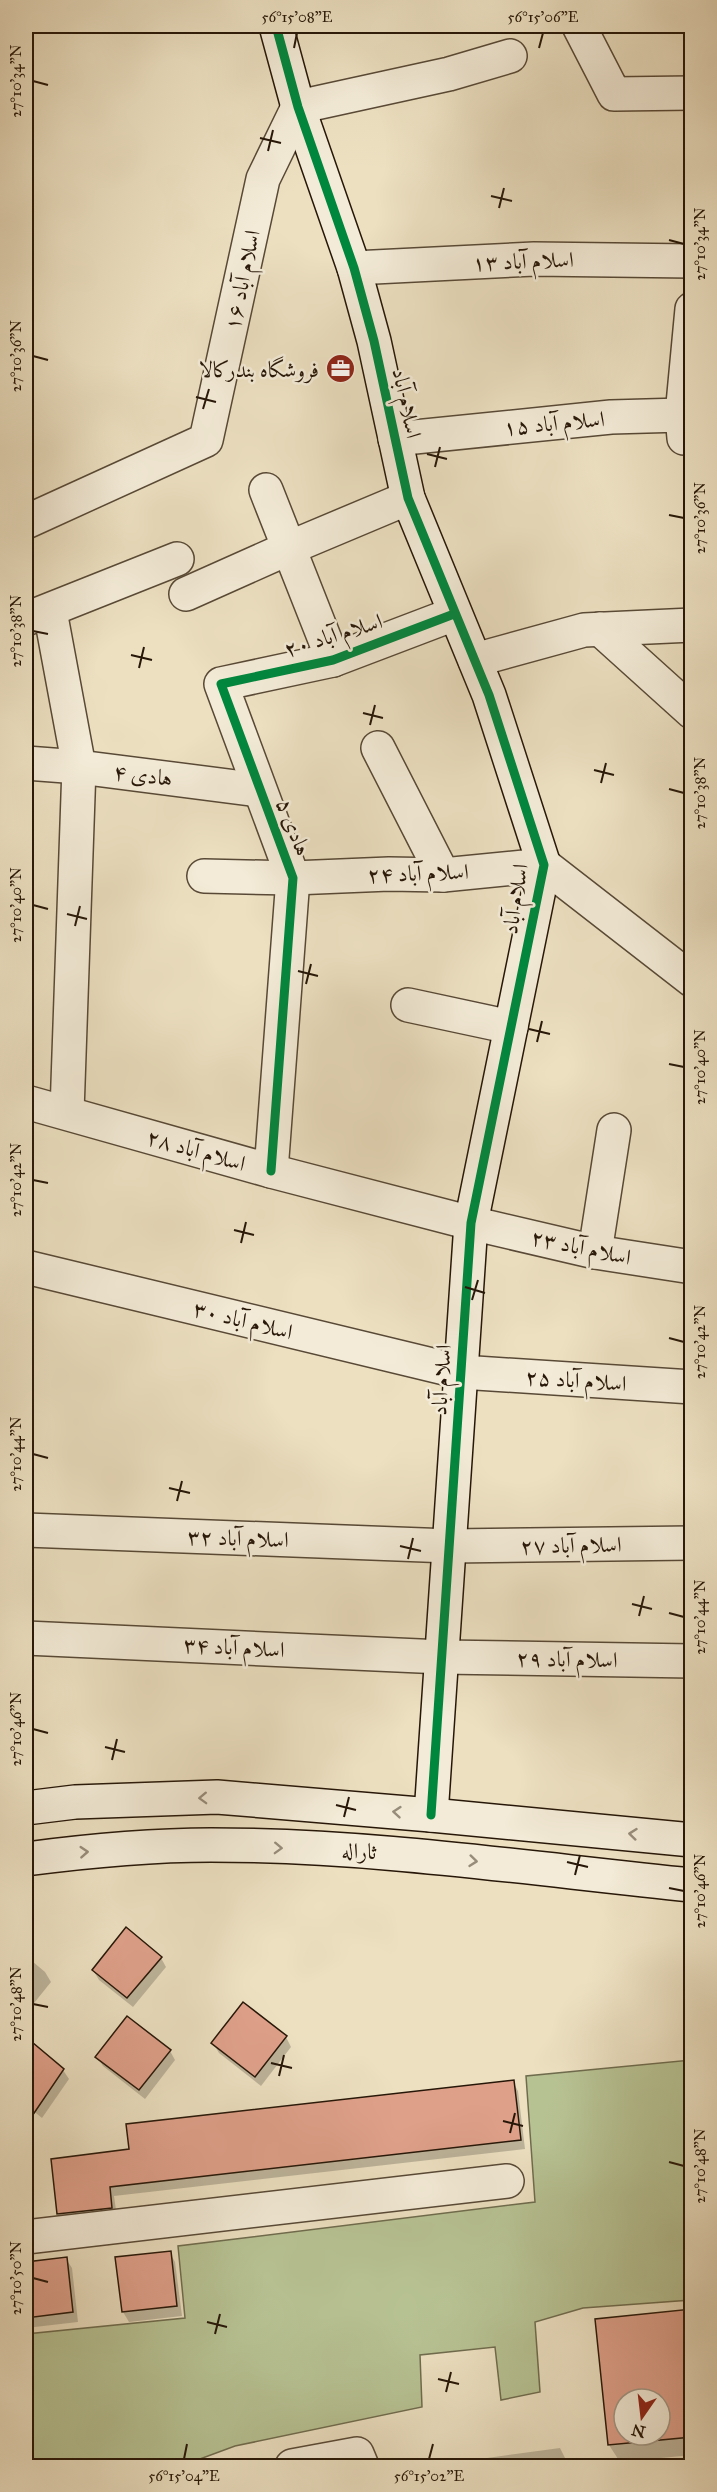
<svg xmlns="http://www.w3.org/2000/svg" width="717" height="2492" font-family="'IM FELL Great Primer',Amiri,serif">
	<rect width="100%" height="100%" fill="#ece0c1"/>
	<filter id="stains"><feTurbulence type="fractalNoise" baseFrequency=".00333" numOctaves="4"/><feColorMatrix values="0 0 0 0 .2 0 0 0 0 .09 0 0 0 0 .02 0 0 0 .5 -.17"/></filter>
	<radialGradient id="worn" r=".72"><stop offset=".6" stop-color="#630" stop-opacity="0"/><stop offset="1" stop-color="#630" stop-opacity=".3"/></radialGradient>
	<!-- green -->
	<polygon fill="#b7c293" stroke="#6f6c4e" stroke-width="1.5" points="691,2060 691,2300 583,2308 535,2322 540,2392 501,2400 495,2347 420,2355 422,2407 235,2446 181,2466 26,2466 26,2334 185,2318 178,2246 535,2202 526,2076"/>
	<!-- shadow -->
	<g fill="#0003" fill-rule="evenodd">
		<polygon points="26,1956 45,1972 51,1982 26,2013"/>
		<polygon points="161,1958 166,1967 133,2007 99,1980 93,1970"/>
		<polygon points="286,2037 291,2047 261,2086 219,2053 213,2043"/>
		<polygon points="26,2039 63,2070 69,2079 42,2118 26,2105"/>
		<polygon points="170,2051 175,2060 145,2099 103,2066 97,2057"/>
		<polygon points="513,2082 518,2091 525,2149 114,2196 117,2217 64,2223 58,2214 131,2151"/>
		<polygon points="170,2253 175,2262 182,2316 129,2322 123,2312 117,2259"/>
		<polygon points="66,2259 72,2268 78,2322 26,2328 26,2263"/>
		<path d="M692,2310V2455L620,2462L609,2445L596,2320ZM624,2399H660V2435H624Z"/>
		<polygon points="560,2448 569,2466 488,2466 487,2458"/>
	</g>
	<!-- building -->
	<g fill="#dfa08a" stroke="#271708" stroke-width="1.5" fill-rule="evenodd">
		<polygon points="126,1927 162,1957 127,1998 92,1970"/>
		<polygon points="243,2002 287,2036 255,2077 211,2043"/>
		<polygon points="127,2016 171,2050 139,2090 95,2057"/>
		<polygon points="26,2037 64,2069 26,2125"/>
		<polygon points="514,2080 521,2140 110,2187 112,2208 57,2214 51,2159 129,2149 126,2124"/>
		<polygon points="171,2251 177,2306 122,2312 115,2257"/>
		<polygon points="67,2257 73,2312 26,2318 26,2262"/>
		<path d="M692,2309V2437L608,2445L595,2319ZM624,2399H660V2435H624Z"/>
	</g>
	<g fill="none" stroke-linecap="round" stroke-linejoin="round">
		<defs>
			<g id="street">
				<polyline points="579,26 614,94 692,93"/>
				<polyline points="354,268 534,259 692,261"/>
				<polyline points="682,415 692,309"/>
				<polyline points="395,439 611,417 682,415 684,438 692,438"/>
				<polyline points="266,490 333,660"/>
				<polyline points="26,522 206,440 263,179 298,107 449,74 510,56"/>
				<polyline points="186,594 289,548 408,498"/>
				<polyline points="50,611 79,767 67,1112"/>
				<polyline points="26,619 177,559"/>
				<polyline points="600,629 692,712"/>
				<polyline points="475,660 584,630 692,625"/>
				<polyline points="378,748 443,875"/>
				<polyline points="26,763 79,767 259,790"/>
				<polyline points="204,876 293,878 389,874 443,875 544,865 692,980"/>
				<polyline points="408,1005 511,1027"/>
				<polyline points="26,1102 271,1171 471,1223 595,1252 692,1267"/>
				<polyline points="271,1171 293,878 221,684 333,660 454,614"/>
				<polyline points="595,1252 614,1130"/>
				<polyline points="26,1267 461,1372 692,1387"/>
				<polyline points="26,1530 450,1546 692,1543"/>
				<polyline points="26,1638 442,1657 692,1661"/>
				<polyline points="26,2237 507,2181"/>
				<polyline points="292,2466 357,2454 362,2466"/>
			</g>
			<g id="secondary">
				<polyline points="276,26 298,107 354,268 374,341 408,498 489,695 544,865 471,1223 431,1815"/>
				<polyline points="26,1808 75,1802 217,1797 431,1815 692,1840"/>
				<path d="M26,1859C87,1851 150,1845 211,1845C372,1845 532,1869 692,1885"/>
			</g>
		</defs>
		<!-- street casing -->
		<use href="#street" stroke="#584936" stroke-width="36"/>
		<!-- secondary casing -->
		<use href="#secondary" stroke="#271708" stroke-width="36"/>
		<!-- street -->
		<use href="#street" stroke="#f3ebd7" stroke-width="33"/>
		<!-- secondary -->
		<use href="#secondary" stroke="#f3ebd7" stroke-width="33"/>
		<defs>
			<g id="cycleway">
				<polyline points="276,26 298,107 354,268 374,341 408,498 489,695 544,865 471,1223 431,1815"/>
				<polyline points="271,1171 293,878 221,684 333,660 454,614"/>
			</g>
		</defs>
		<!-- cycleway casing -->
		<use href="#cycleway" stroke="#f3ebd7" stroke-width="13"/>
		<!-- cycleway -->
		<use href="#cycleway" stroke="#00873e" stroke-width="9"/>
	</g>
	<!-- one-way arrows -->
	<defs><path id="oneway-chevron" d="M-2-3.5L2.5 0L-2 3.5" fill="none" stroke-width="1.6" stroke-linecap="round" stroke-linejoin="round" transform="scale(1.5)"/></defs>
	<g stroke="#978c7a">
		<use href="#oneway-chevron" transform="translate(203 1798) rotate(178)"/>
		<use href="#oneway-chevron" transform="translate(397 1812) rotate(-175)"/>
		<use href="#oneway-chevron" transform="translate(633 1834) rotate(-174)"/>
		<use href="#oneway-chevron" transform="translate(278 1848) rotate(2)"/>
		<use href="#oneway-chevron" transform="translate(84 1852) rotate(-4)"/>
		<use href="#oneway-chevron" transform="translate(473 1861) rotate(6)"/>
	</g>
	<!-- ticks -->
	<path fill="none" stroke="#271708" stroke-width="2" d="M294,48L297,33M539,48L543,33M33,81L48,85M260,138L281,143M268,151L273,130M491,196L512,201M499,208L504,188M669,240L684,244M33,356L48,360M196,397L216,402M203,409L209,389M427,454L447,459M435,467L440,447M669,515L684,518M33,631L48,634M131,655L152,660M139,668L144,647M363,713L383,718M370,725L375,705M594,770L614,775M601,783L606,763M669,789L684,793M33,905L48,909M67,914L87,919M75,926L80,906M298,971L318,976M306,984L311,964M529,1029L550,1034M537,1042L542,1021M669,1064L684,1067M33,1180L48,1183M234,1230L254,1235M241,1243L246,1222M465,1287L485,1293M472,1300L478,1280M669,1338L684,1342M33,1454L48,1458M169,1488L190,1493M177,1501L182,1481M400,1546L421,1551M408,1559L413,1538M632,1604L652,1609M669,1613L684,1617M639,1616L644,1596M33,1729L48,1733M105,1747L125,1752M112,1760L117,1739M336,1805L356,1810M344,1817L349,1797M567,1862L588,1867M575,1875L580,1855M669,1888L684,1891M33,2004L48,2007M271,2063L292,2068M279,2076L284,2055M503,2121L523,2126M510,2133L515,2113M669,2162L684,2166M33,2278L48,2282M207,2322L227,2327M215,2334L220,2314M438,2379L459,2384M446,2392L451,2372M184,2459L187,2444M429,2459L433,2444"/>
	<!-- icons -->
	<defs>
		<symbol id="office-disc" viewBox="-11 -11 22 22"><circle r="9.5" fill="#8f2418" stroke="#f3ebd7"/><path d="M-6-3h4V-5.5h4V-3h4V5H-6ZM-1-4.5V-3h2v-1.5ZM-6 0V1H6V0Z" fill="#fff"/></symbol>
	</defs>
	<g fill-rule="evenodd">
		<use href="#office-disc" x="324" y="352" width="33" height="33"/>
	</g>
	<g text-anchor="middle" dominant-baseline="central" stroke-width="5" stroke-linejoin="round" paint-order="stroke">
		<!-- street labels -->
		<g font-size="22" fill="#271708" stroke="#f3ebd7">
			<text transform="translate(523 261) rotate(-2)">اسلام آباد ۱۳</text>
			<text transform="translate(242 280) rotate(-78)">اسلام آباد ۱۶</text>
			<text transform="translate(407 403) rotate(78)">اسلام آباد</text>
			<text transform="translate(554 423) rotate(-5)">اسلام آباد ۱۵</text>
			<text transform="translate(333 635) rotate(-17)">اسلام آباد ۲۰</text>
			<text transform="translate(143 775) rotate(7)">هادی ۴</text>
			<text transform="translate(294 827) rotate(69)">هادی ۵</text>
			<text transform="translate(418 873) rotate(-2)">اسلام آباد ۲۴</text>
			<text transform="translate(515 899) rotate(-81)">اسلام آباد</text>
			<text transform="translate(196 1150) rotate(16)">اسلام آباد ۲۸</text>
			<text transform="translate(581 1247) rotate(12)">اسلام آباد ۲۳</text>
			<text transform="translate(243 1320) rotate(14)">اسلام آباد ۳۰</text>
			<text transform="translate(441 1380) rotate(-86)">اسلام آباد</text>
			<text transform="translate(576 1380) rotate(4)">اسلام آباد ۲۵</text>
			<text transform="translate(238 1538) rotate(2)">اسلام آباد ۳۲</text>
			<text transform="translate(571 1545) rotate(-1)">اسلام آباد ۲۷</text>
			<text transform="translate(234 1647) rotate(3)">اسلام آباد ۳۴</text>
			<text transform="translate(567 1659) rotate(1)">اسلام آباد ۲۹</text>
			<text transform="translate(359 1851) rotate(2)">ثاراله</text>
		</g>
		<!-- poi labels -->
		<g font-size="22" fill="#271708" stroke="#f3ebd7" text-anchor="end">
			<text x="319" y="369">فروشگاه بندرکالا</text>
		</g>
	</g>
	<!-- margin -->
	<rect width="717" height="2492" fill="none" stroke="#ece0c1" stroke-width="66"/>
	<!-- north arrow -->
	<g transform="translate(642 2417) rotate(194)"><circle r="28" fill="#f3ebd7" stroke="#a19684" stroke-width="1.5"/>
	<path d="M0-4.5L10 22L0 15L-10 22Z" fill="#8f2418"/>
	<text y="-9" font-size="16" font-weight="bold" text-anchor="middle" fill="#271708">N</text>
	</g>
	<rect x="33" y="33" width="651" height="2426" fill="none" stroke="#271708" stroke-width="2"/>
	<g font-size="15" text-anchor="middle" fill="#271708">
		<text x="297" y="22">56°15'08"E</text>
		<text x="543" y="22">56°15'06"E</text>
		<text transform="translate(16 81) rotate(-90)" y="5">27°10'34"N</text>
		<text transform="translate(700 244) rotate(-90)" y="5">27°10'34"N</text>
		<text transform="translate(16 356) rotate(-90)" y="5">27°10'36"N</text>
		<text transform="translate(700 518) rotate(-90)" y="5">27°10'36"N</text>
		<text transform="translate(16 631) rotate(-90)" y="5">27°10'38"N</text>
		<text transform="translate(700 793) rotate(-90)" y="5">27°10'38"N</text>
		<text transform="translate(16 905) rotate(-90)" y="5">27°10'40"N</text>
		<text transform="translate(700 1067) rotate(-90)" y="5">27°10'40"N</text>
		<text transform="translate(16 1180) rotate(-90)" y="5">27°10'42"N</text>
		<text transform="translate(700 1342) rotate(-90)" y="5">27°10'42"N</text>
		<text transform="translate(16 1454) rotate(-90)" y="5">27°10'44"N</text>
		<text transform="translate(700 1617) rotate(-90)" y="5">27°10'44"N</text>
		<text transform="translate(16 1729) rotate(-90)" y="5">27°10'46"N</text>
		<text transform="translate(700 1891) rotate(-90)" y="5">27°10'46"N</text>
		<text transform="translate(16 2004) rotate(-90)" y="5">27°10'48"N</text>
		<text transform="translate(700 2166) rotate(-90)" y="5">27°10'48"N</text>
		<text transform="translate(16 2278) rotate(-90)" y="5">27°10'50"N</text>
		<text x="184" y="2481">56°15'04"E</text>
		<text x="429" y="2481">56°15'02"E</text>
	</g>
	<rect width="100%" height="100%" filter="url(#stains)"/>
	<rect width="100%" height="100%" fill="url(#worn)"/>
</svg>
